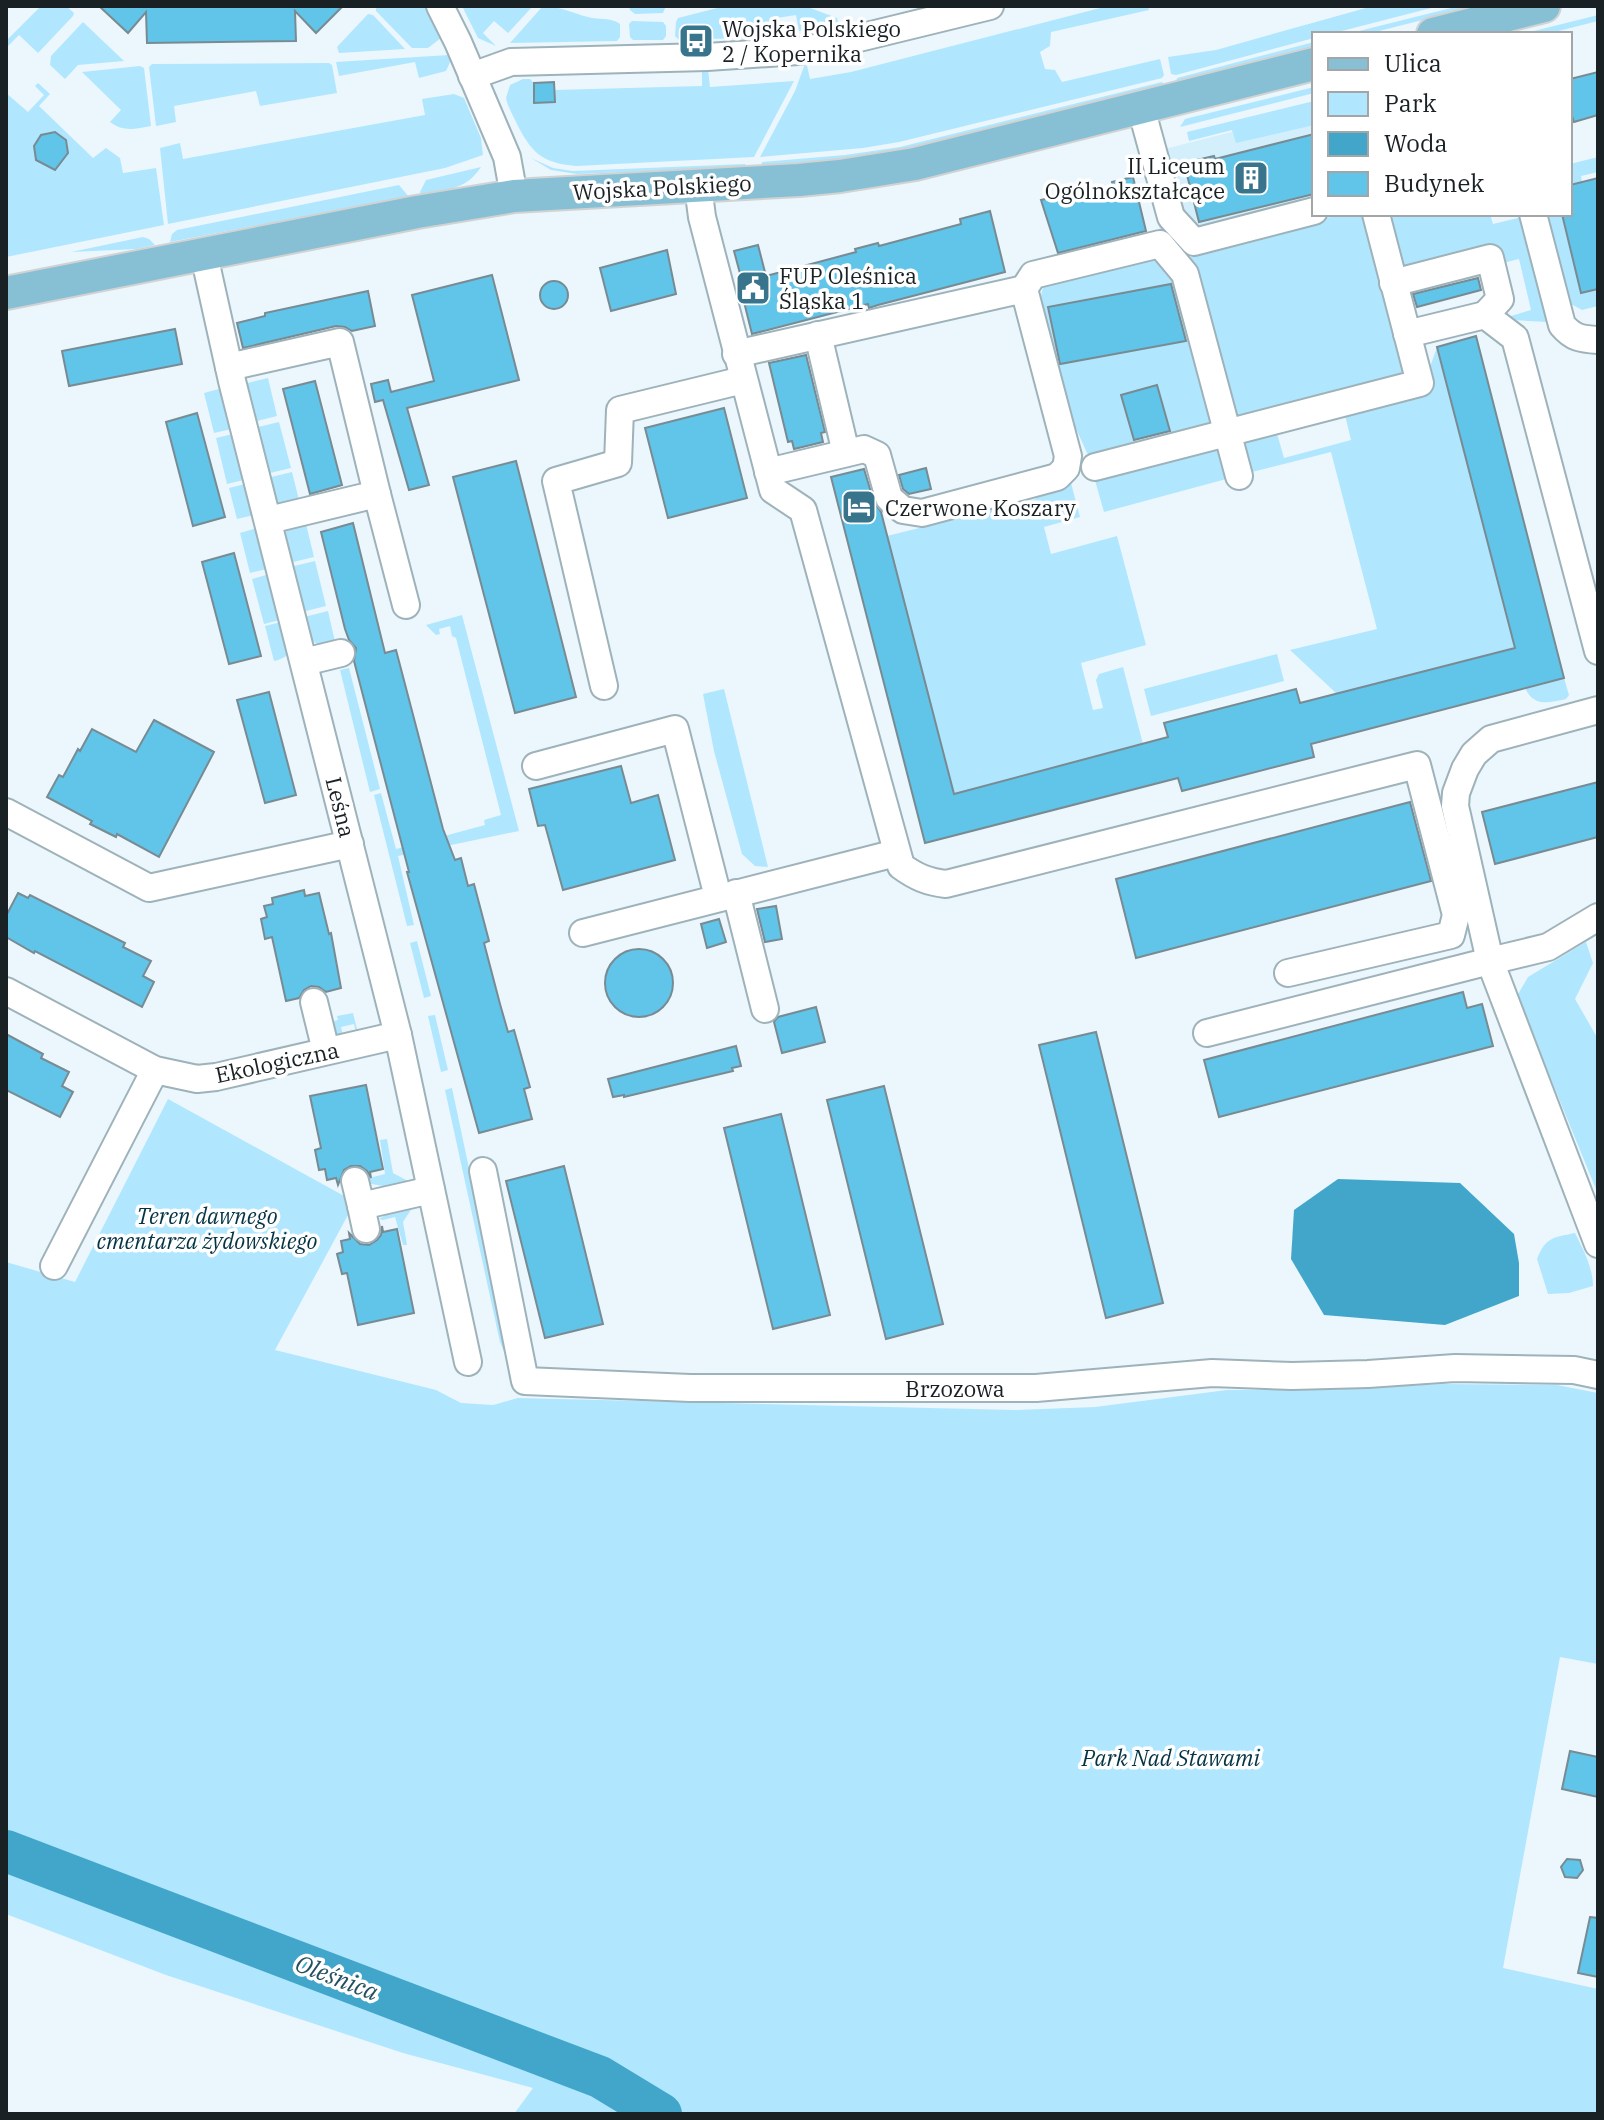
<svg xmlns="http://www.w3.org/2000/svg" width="1604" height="2120" font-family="'IBM Plex Serif',serif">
	<rect width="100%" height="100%" fill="#ebf7fd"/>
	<!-- built -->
	<polygon fill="#d2effb" points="1314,111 1314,214 1338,214 1167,259 1141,155"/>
	<!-- green -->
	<g fill="#b0e7fe">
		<polygon points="41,6 66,6 74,13 73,16 38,53 19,35 6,48 6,41"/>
		<polygon points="376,6 425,6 441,38 428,48 412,48 376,11"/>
		<polygon points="462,6 533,6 508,33 494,21 483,33 496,46 478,38"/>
		<path d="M543,6C559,6 572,13 588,17C599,20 611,17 620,24V37L617,41L510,43Z"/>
		<polygon points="629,6 666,6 663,13 635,14 630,10"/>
		<polygon points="725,6 805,6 837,18 839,25 799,31 796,15 777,18 779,34 748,38 705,39 704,31 686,32 686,39 679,40 675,36 676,22 678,18"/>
		<polygon points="1108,6 1148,6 1149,10 1051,32 1050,46 1040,52 1045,69 1055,70 1062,82 1160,59 1164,75 1162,78 899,142 863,148 760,157 795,91 806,61 810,79 851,72"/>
		<polygon points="1373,6 1439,6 1330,34 1314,34 1314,38 1176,75 1171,74 1168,57 1216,50"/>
		<polygon points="1459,6 1478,6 1367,34 1347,34"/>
		<polygon points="368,14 373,15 405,49 339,53 337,47"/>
		<polygon points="1598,15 1598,21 1547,34 1522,34"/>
		<polygon points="632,21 663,22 666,26 666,36 663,40 633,40 630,37 629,24"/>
		<polygon points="83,22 124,61 78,65 65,79 50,65 51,56"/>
		<polygon points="1314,42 1314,47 1176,82 1177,78"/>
		<polygon points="449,55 451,60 446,71 419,78 415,62 339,76 336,62"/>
		<polygon points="329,63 332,65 337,93 260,106 256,91 174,106 176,122 156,126 149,67 152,64"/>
		<path d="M140,66L144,68L151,126C135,129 123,132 110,122L121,110L82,72Z"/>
		<path d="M702,69H708L710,87L794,81L754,157L576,166C541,163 531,152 516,122C512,114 508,107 506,98L510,85L523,79H530L534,83V102L554,90L702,86Z"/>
		<polygon points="1162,82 1164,85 933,143 879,154 829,161 761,165 762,162 845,155 900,147"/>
		<polygon points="38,83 50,94 39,106 93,158 106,148 120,158 123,173 156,168 164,225 6,257 6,93 28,112 44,95 35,86"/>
		<polygon points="1314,87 1314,93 1180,127 1185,119"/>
		<polygon points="454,94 464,98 481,138 483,155 445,168 168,224 160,148 180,143 183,159 425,115 422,99"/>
		<polygon points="1314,101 1314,125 1236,143 1232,130 1189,141 1187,132"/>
		<polygon points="1598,157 1598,172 1581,176 1582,182 1570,185 1570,164"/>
		<polygon points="531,158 553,168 573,171 745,164 748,167 577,174 551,170"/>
		<path d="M481,167C466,190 446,190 421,195L420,192L426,180Z"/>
		<polygon points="399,185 409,197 170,242 172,234 177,230"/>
		<polygon points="1342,214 1364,214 1406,374 1236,420 1190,266 1191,257 1197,252"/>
		<polygon points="1387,214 1490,214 1493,224 1522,217 1548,318 1547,322 1511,320 1511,316 1531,310 1519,259 1499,264 1411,270 1401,267"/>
		<polygon points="1548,214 1562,214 1581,292 1598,289 1598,306 1582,310 1571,304"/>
		<polygon points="143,237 149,239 155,245 137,249 71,252"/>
		<polygon points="1161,256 1181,274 1213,426 1172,439 1157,386 1121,396 1136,449 1094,457 1087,453 1055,382 1039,304 1043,287"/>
		<polygon points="1437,347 1515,648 1337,694 1290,650 1377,629 1331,452 1248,473 1239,439 1276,430 1284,458 1351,440 1344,411 1422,390"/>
		<polygon points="268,378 277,416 253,422 243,384"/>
		<polygon points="226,387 236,428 214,433 204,393"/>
		<polygon points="279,422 291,468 266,474 254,428"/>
		<polygon points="241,432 252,478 227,484 216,438"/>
		<polygon points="1221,443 1230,478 1104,512 1094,477"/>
		<polygon points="292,472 300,504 277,505 274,501 267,478"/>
		<polygon points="253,482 254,515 237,519 229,488"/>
		<polygon points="1071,483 1080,517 1044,527 1051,554 1117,536 1146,645 1081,663 1093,710 1103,708 1096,680 1099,674 1123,667 1143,744 954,794 887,536 1036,499 1035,492"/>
		<polygon points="304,516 314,557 289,563 279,522"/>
		<polygon points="264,526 275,567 250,573 240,533"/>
		<polygon points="315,561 326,606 302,612 290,567"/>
		<polygon points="276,572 288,618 264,624 252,579"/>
		<polygon points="328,611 336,646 323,648 310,639 304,617"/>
		<polygon points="462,615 519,831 398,856 414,925 407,926 374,795 381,793 396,849 485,825 484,820 501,815 456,638 452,636 450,626 439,629 440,634 436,635 426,625"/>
		<path d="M289,620C292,639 298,656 274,661L265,626Z"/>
		<polygon points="1277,654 1284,681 1151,716 1144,689"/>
		<polygon points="349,668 380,789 370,792 340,670"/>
		<path d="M1564,678L1569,695L1566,699C1548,703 1534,707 1525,688Z"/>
		<polygon points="724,689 768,867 755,866 742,854 714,751 703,694"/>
		<polygon points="417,941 431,996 424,998 410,943"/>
		<polygon points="1586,942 1593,963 1575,999 1598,1039 1598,1194 1517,996 1528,977"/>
		<polygon points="353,1013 360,1041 358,1041 354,1024 341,1027 345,1043 337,1042 326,1023 338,1020 337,1016"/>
		<polygon points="435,1015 448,1070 441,1072 428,1016"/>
		<polygon points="452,1088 509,1357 505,1354 500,1342 445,1090"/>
		<polygon points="168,1099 355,1202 275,1350 436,1390 461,1403 493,1405 518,1398 1015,1410 1095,1407 1227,1390 1324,1390 1443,1384 1557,1385 1598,1393 1598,1664 1560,1657 1503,1968 1598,1989 1598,2114 514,2114 533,2088 403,2053 166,1975 6,1914 6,1262 75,1282"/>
		<polygon points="387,1139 393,1173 410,1182 389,1187 366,1183 365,1179 385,1174 380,1140"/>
		<polygon points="414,1205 403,1222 407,1245 403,1245 395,1217 383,1220 379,1219 399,1207"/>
		<path d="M1575,1233C1583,1249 1593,1268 1593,1286L1569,1293L1548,1294L1537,1259C1546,1237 1552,1238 1575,1233Z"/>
	</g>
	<!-- water -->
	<polygon fill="#42a6cb" points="1338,1179 1460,1183 1514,1234 1519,1263 1519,1296 1445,1325 1324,1315 1291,1259 1294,1210"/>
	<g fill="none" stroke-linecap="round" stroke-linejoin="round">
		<!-- river -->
		<polyline stroke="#42a6cb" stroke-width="42" points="6,1851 600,2077 661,2114"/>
	</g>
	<!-- building -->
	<g fill="#61c4e9" stroke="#788b93" stroke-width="2">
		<polygon points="99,6 343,6 316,33 295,11 296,41 147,43 146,12 128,33"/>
		<polygon points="1598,72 1598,115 1574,122 1570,110 1570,79"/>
		<polygon points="554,82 555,102 534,103 534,83"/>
		<polygon points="55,132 66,140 68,153 55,170 36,160 34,146 41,135"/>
		<polygon points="1314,134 1314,194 1199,222 1184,163 1214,156 1215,159"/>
		<polygon points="1133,177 1146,231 1058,253 1041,200 1061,195 1062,201 1113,187 1112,182"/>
		<polygon points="1598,178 1598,289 1581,293 1562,214 1570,214 1570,185"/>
		<polygon points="990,211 1005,272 878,305 869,308 868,304 752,334 739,282 742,281 734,251 758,245 766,276 856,252 855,249 878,243 879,246 961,224 960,219"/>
		<polygon points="667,250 676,294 611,311 600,268"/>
		<polygon points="492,275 519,380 407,408 429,485 409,490 383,400 375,402 371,384 388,380 391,392 434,381 412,295"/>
		<polygon points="1478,278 1481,290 1417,307 1413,294"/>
		<circle cx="554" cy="295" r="14"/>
		<polygon points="1171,284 1186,341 1060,364 1048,307"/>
		<polygon points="368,291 375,326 352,331 345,327 336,326 243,348 237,323 265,316 265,313"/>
		<polygon points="175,329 182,364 69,386 62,351"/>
		<polygon points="1476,336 1564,678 1311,744 1314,757 1182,791 1178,778 925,843 831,477 864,469 874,502 881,512 954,794 1168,737 1164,723 1296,689 1300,703 1515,648 1437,347"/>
		<polygon points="806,355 825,432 821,433 823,442 794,449 792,441 788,442 769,363"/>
		<polygon points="315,381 342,485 310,494 283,389"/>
		<polygon points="1157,385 1170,431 1134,440 1121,395"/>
		<polygon points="724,408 747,498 668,518 645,428"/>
		<polygon points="197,413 225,517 193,526 166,422"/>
		<polygon points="516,461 576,697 515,713 453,477"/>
		<polygon points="926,468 931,489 909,494 903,489 899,475"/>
		<polygon points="353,523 385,653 396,650 443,829 455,860 461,858 468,886 474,884 489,941 484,943 500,1004 508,1032 514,1030 530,1087 524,1089 532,1119 479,1133 407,872 409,872 354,661 356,648 349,640 345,629 321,532"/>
		<polygon points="234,553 261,656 229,664 202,562"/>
		<polygon points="269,692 296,795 265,803 237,700"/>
		<polygon points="154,720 214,752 159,857 117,834 116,837 90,824 92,821 47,797 59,775 63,777 78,749 80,751 92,729 136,752"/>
		<polygon points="621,766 631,803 658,795 675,860 563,890 545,825 538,826 529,789"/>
		<polygon points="1598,782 1598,837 1495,864 1482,812"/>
		<polygon points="1410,802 1431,881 1136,958 1116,879"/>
		<polygon points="304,890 305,896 319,893 329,934 331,933 341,988 326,992 319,987 311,986 304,990 299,998 286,1001 272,937 265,939 261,919 267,917 264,906 273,904 272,898"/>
		<polygon points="18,893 28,898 30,895 125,943 123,947 151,961 143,976 154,982 142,1007 35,951 34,953 6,937 6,916"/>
		<polygon points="776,906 782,939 765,942 757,909"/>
		<polygon points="719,919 726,942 707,948 701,924"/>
		<circle cx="639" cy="983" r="34"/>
		<polygon points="1463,992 1467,1008 1482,1004 1493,1046 1219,1117 1204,1060"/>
		<polygon points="816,1007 825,1042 782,1053 774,1022 778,1017"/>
		<polygon points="1096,1032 1163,1303 1106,1318 1039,1045"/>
		<polygon points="6,1034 43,1054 41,1058 69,1072 62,1086 73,1092 60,1117 6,1090"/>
		<polygon points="736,1046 741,1066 732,1068 733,1071 624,1097 624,1095 613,1097 608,1079"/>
		<polygon points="366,1085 383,1169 370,1172 371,1178 367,1171 360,1166 351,1166 344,1170 338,1185 336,1178 327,1180 325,1169 319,1170 315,1150 321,1148 310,1096"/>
		<polygon points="884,1086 943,1324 886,1339 827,1100"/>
		<polygon points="781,1114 830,1315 773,1329 724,1128"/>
		<polygon points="564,1166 603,1324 545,1338 506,1181"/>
		<polygon points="382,1226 383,1232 397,1229 414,1313 358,1325 347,1273 342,1274 337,1254 343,1252 341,1241 350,1239 349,1233 360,1244 369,1245 377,1240 381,1235"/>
		<polygon points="1570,1751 1598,1757 1598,1797 1562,1789"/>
		<polygon points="1567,1859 1580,1860 1583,1870 1577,1878 1565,1877 1561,1867"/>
		<polygon points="1590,1917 1598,1918 1598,1977 1578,1973"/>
	</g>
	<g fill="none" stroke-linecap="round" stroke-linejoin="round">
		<defs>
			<g id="minor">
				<polyline points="440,6 458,42 507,157 514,196"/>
				<polyline points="472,76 511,62 707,57 798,51 826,46 990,6"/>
				<polyline points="1141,108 1171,217 1194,242 1314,211"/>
				<path d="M698,186L702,217L773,490L803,510L901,866C916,877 928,882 946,884L1417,765L1456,915L1451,935L1288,973"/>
				<path d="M1533,214L1562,325C1573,338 1581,339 1598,340"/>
				<polyline points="204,255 232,381 398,1035 468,1362"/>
				<polyline points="1393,283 1490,258 1500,299 1485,315"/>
				<polyline points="1024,289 1033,275 1160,244 1185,274 1239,476"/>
				<polyline points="1407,334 1485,315 1515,338 1598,651"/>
				<polyline points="818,335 846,453"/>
				<polyline points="736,354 1024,289 1068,456 1066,468 1057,477 922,513 903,510 889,498 877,455 864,449 768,472"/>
				<polyline points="229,367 340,342 377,494 269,520"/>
				<polyline points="1095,467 1420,383 1376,214"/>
				<polyline points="377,494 406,605"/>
				<polyline points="304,662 341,653"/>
				<polyline points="604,686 556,481 618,463 620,410 743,380"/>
				<polyline points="536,766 675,729 718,897"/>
				<polyline points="6,812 149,888 350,844"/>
				<polyline points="736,893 765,1009"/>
				<polyline points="1598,917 1548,947 1490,961 1598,1244"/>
				<polyline points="583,933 896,853"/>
				<polyline points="6,991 155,1070 197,1079 216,1077 398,1035"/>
				<polyline points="314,1002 326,1051"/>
				<polyline points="1207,1033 1490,961 1455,806 1456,793 1465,769 1474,754 1491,739 1598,710"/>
				<polyline points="483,1171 525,1381 690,1388 1036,1388 1212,1373 1292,1376 1368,1374 1455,1368 1574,1370 1598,1375"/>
				<polyline points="355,1181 361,1206"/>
				<polyline points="366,1229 361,1206 431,1190"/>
				<polyline points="54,1266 155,1070"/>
			</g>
			<g id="major">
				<polyline points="1433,34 1544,6"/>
				<polyline points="6,293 417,212 514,196 799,180 840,176 915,164 1314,64"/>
			</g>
		</defs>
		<!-- minor casing -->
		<use href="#minor" stroke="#9eb2ba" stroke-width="30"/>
		<!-- major casing -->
		<use href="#major" stroke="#d1d3d3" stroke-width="36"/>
		<!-- minor -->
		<use href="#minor" stroke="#fff" stroke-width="26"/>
		<!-- major -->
		<use href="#major" stroke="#87bfd4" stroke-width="32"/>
	</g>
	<!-- icons -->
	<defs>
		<symbol id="bus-square" viewBox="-11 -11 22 22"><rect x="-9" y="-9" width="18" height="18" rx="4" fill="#38748b" stroke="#fff"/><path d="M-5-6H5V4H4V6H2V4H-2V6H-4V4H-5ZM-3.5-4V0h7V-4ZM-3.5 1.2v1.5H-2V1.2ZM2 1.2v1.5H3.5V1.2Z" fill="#fff"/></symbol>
		<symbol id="building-square" viewBox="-11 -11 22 22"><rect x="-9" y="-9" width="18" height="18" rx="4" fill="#38748b" stroke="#fff"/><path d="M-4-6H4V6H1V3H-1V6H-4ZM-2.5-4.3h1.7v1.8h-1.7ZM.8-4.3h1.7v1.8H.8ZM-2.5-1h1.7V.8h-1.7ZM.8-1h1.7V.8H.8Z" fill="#fff"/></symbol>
		<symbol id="civic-square" viewBox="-11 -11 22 22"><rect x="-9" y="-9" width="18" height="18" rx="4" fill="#38748b" stroke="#fff"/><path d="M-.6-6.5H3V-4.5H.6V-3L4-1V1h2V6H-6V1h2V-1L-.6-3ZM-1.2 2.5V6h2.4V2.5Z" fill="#fff"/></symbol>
		<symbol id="hotel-square" viewBox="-11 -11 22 22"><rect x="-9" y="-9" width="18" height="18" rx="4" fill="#38748b" stroke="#fff"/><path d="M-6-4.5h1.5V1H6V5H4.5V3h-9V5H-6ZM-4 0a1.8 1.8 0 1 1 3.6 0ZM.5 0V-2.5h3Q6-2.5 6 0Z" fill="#fff"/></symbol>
	</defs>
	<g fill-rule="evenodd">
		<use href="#bus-square" x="676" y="21" width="40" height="40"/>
		<use href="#building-square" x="1231" y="158" width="40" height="40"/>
		<use href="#civic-square" x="733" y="268" width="40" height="40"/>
		<use href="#hotel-square" x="839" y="487" width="40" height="40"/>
	</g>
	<g text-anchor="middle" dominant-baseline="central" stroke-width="7" stroke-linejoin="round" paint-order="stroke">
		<!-- poi labels -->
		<g font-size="22" fill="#1a2124" stroke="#fff" text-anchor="start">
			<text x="722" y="28">Wojska Polskiego<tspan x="722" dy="25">2 / Kopernika</tspan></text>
			<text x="1225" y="165" text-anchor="end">II Liceum<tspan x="1225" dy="25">Ogólnokształcące</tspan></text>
			<text x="779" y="275">FUP Oleśnica<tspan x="779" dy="25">Śląska 1</tspan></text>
			<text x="885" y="507">Czerwone Koszary</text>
		</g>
		<!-- street labels -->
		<g font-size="22" fill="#1a2124" stroke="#fff">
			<text transform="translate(662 187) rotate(-3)">Wojska Polskiego</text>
			<text transform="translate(341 807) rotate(76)">Leśna</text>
			<text transform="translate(277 1062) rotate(-12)">Ekologiczna</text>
			<text x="955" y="1388">Brzozowa</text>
		</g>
		<!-- park labels -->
		<g font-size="22" font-style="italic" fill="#043343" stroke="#fff">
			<text x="207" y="1215">Teren dawnego<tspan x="207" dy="25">cmentarza żydowskiego</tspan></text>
			<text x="1171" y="1757">Park Nad Stawami</text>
		</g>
		<!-- water labels -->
		<g font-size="24" font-style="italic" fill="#255060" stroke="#fff">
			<text transform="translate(337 1977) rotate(21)">Oleśnica</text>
		</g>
	</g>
	<!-- border -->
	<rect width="1604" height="2120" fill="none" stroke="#1a2124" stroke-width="16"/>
	<!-- legend -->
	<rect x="1312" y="32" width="260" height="184" fill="#ffffff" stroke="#a3a6a7" stroke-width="2"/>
	<rect x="1328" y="58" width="40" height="12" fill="#87bfd4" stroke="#a3a6a7" stroke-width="2"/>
	<text x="1384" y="72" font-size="24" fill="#1a2124">Ulica</text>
	<rect x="1328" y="92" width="40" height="24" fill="#b0e7fe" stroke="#a3a6a7" stroke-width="2"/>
	<text x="1384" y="112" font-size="24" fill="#1a2124">Park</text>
	<rect x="1328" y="132" width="40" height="24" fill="#42a6cb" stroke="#a3a6a7" stroke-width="2"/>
	<text x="1384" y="152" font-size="24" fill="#1a2124">Woda</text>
	<rect x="1328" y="172" width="40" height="24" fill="#61c4e9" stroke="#a3a6a7" stroke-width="2"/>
	<text x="1384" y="192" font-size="24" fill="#1a2124">Budynek</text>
</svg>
